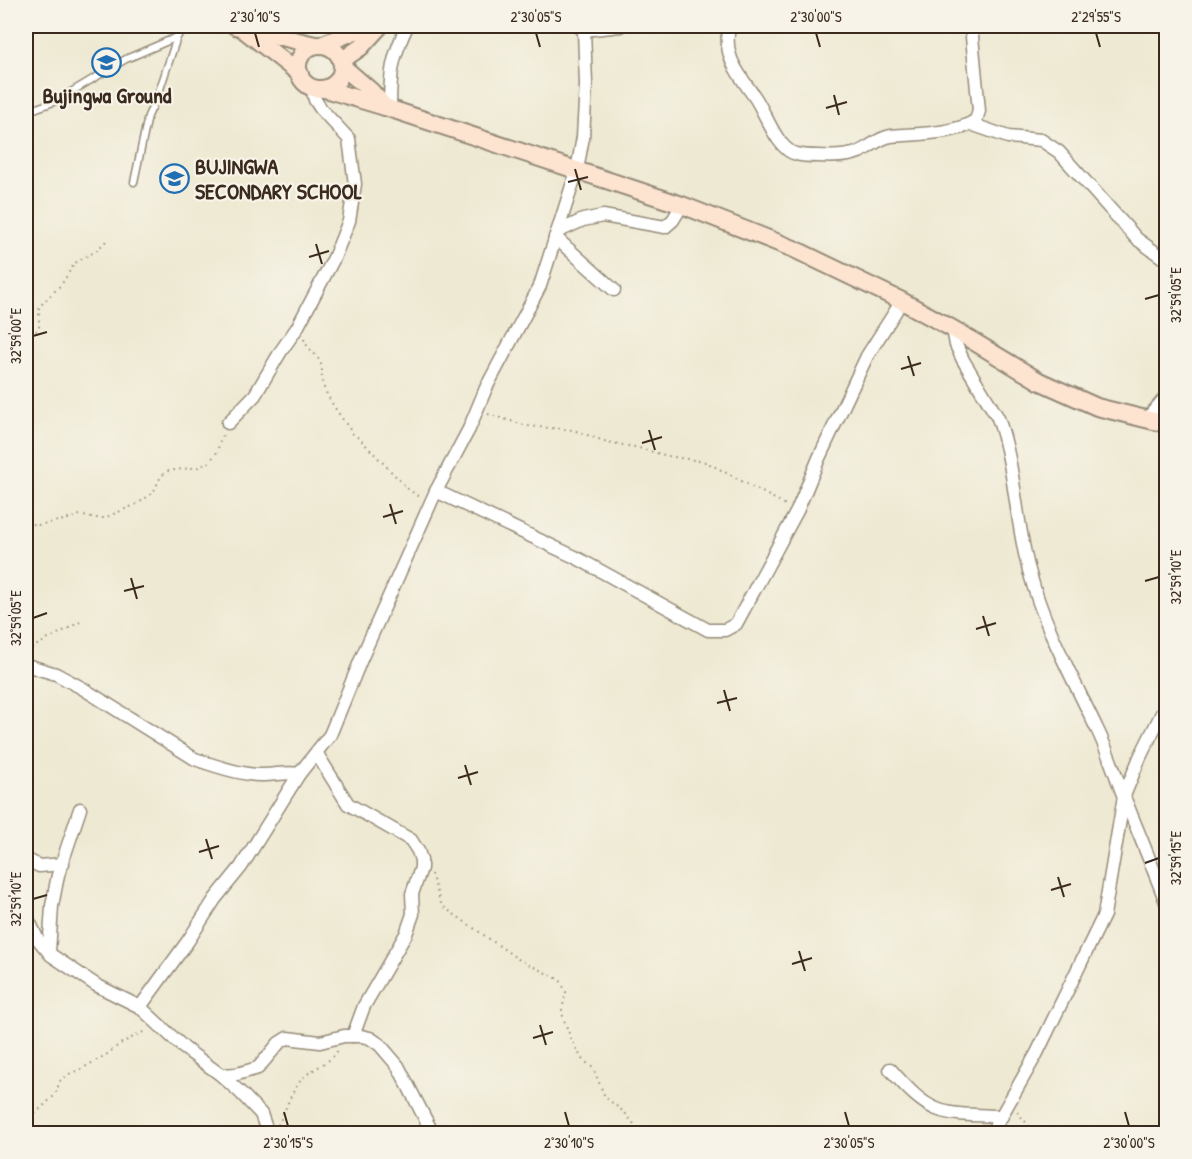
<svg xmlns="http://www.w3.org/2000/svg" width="1192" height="1159" font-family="'Patrick Hand',sans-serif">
	<rect width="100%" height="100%" fill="#f7f3e8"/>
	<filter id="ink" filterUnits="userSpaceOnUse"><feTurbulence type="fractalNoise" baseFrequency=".0167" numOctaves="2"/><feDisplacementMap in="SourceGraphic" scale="12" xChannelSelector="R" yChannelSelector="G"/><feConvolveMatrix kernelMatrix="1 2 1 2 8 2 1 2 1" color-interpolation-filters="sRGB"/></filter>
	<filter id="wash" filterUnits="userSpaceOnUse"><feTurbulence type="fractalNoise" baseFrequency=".008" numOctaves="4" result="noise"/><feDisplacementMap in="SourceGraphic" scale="24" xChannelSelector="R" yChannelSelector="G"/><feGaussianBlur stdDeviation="1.35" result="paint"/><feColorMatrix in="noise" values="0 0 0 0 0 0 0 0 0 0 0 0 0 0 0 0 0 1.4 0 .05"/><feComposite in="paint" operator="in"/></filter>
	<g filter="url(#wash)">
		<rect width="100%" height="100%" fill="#eee9d2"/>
	</g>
	<g filter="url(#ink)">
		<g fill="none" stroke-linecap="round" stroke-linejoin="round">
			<defs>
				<g id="lane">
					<polyline points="26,112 56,101 126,59 177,37"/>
					<polyline points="134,182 148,116 158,95 177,37 185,26"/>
				</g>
				<g id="street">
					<polyline points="578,26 584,30 620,26"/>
					<path d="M729,26C723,56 737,72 754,96C765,111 777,150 796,154C803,156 811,156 818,156C832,157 847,157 859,152C871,147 878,138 891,136C915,134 958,134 976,120L979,111L971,26"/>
					<path d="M390,108C390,72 392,58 407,26"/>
					<polyline points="971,124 1008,137 1041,140 1059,152 1137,239 1166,260"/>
					<polyline points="557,232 583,220 603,216 665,227 673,220 682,205"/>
					<polyline points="555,237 614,290"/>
					<path d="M953,329L956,345L963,360L998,418C1016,468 1015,523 1030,574C1045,629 1073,678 1097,729C1107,749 1114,771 1122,792C1137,829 1152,865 1166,902"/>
					<polyline points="1147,419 1166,397"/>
					<polyline points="228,423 255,395 281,351 297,328 334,258 349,221 355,184 349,139 321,109 315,100 312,87"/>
					<polyline points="436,491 577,558 708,630 725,630 736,624 797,511 819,458 867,356 902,301"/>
					<path d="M26,665L56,674L82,688L195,759C212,765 243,775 260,775C274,776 285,771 299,774"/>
					<polyline points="317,754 348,804 411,840 418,851 421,860 421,868 412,894 413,914 406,934 364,1006 353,1036"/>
					<polyline points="26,859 39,866 63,864"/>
					<polyline points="26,915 37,938 51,955 96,985 140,1007 184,1048 221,1075 242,1094 261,1114 268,1134"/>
					<polyline points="49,952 52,906 58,875 80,809"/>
					<polyline points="140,1007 188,941 215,899 241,867 299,774 330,735 362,657 436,491 469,429 486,388 540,286 577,170 583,137 586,84 584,30"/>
					<path d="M890,1069C932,1117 940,1114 1002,1116"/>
					<polyline points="221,1075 237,1074 258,1068 279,1043 287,1038 320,1042 344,1036 361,1036 370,1038 380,1045 398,1066 433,1134"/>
					<polyline points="991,1134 1037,1053 1104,915 1124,796 1140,757 1166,705"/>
				</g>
				<g id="secondary">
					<polyline points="235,26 315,45"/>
					<polyline points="244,30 300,74"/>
					<polyline points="321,45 367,26"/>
					<circle cx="320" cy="67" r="22"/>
					<polyline points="341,61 361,47 380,26"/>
					<polyline points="342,66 371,91 385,107"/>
					<polyline points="325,89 385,107 682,205 794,249 902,301 953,329 1039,381 1097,407 1166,424"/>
				</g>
			</defs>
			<!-- lane casing -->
			<use href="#lane" stroke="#948a78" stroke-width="9"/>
			<!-- street casing -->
			<use href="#street" stroke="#948a78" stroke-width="15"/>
			<!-- secondary casing -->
			<use href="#secondary" stroke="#948a78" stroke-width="20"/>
			<!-- path -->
			<g stroke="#948a78" stroke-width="2" stroke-dasharray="1.5 4.5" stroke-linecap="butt">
				<path d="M304,339C306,348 316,353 320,362C324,369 320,377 323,385C329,402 343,419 353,434L360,439L408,489L421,498"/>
				<polyline points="26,346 30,336 39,329 39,307 61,285 75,263 96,251 106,241"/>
				<polyline points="488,414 527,426 573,430 607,442 635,447 668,456 706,462 786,505"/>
				<polyline points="26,523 38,525 69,519 78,515 93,518 104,518 137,504 153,493 161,476 168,471 198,467 208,463 216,454 223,434"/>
				<polyline points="26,651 80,622"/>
				<polyline points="431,874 441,903 445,908 518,959 560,980 566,992 562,1010 563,1017 571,1039 582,1059 593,1068 605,1097 625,1113 642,1134"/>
				<polyline points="1017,1112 1036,1134"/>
				<polyline points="26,1122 55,1095 60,1081 69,1074 81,1069 106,1055 120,1044 147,1030"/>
				<path d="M278,1125C286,1110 290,1093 302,1079C312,1068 331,1063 338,1050"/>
			</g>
			<!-- lane -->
			<use href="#lane" stroke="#fff" stroke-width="6"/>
			<!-- street -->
			<use href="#street" stroke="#fff" stroke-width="12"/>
			<!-- secondary -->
			<use href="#secondary" stroke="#fde4d1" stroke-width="16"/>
		</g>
	</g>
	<!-- ticks -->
	<path fill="none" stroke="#3b2a1e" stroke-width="2" d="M255,33L259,47M536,33L540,47M816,33L820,47M1096,33L1100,47M834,95L839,115M826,108L847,102M575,169L581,190M568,182L588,177M316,244L322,264M309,257L329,251M1145,299L1159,295M33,336L47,332M908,356L914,376M901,369L921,363M649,430L655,450M642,443L662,437M390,504L396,524M383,517L403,511M131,578L137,599M1145,581L1159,577M124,591L144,586M983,616L989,636M33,618L47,613M976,629L996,623M724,690L730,711M717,703L737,698M465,765L471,785M458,778L478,772M206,839L212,859M199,852L219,846M1145,863L1159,858M1058,877L1064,897M1051,890L1071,884M33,899L47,895M799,951L805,971M792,964L812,958M540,1025L546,1045M533,1038L553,1032M284,1112L288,1126M565,1112L569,1126M845,1112L849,1126M1125,1112L1129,1126"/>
	<!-- icons -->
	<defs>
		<symbol id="school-ring" viewBox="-11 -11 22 22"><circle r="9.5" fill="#f7f3e8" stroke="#1f6fb2" stroke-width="1.5"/><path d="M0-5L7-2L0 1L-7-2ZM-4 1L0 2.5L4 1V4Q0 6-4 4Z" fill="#1f6fb2"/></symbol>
	</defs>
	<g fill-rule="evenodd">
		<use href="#school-ring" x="90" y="46" width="33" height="33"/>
		<use href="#school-ring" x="158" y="162" width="33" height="33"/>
	</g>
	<g text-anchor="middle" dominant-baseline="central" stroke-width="4.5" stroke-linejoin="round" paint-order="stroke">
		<!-- poi labels -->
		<g font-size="22" font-weight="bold" fill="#3b2a1e" stroke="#f7f3e8">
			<text x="107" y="95">Bujingwa Ground</text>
			<text x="195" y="166" text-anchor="start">BUJINGWA<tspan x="195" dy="25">SECONDARY SCHOOL</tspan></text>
		</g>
	</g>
	<!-- margin -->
	<rect width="1192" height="1159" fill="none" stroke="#f7f3e8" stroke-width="66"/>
	<rect x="33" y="33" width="1126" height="1093" fill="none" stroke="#3b2a1e" stroke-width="2"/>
	<g font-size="15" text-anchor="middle" fill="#3b2a1e">
		<text x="255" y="22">2°30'10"S</text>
		<text x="536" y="22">2°30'05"S</text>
		<text x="816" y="22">2°30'00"S</text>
		<text x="1096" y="22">2°29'55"S</text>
		<text transform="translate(1176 295) rotate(-90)" y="5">32°59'05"E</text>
		<text transform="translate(16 336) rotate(-90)" y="5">32°59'00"E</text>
		<text transform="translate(1176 577) rotate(-90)" y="5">32°59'10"E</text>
		<text transform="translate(16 618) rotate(-90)" y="5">32°59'05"E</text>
		<text transform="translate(1176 858) rotate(-90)" y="5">32°59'15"E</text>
		<text transform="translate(16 899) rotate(-90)" y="5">32°59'10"E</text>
		<text x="288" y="1148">2°30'15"S</text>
		<text x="569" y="1148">2°30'10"S</text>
		<text x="849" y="1148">2°30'05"S</text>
		<text x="1129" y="1148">2°30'00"S</text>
	</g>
</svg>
